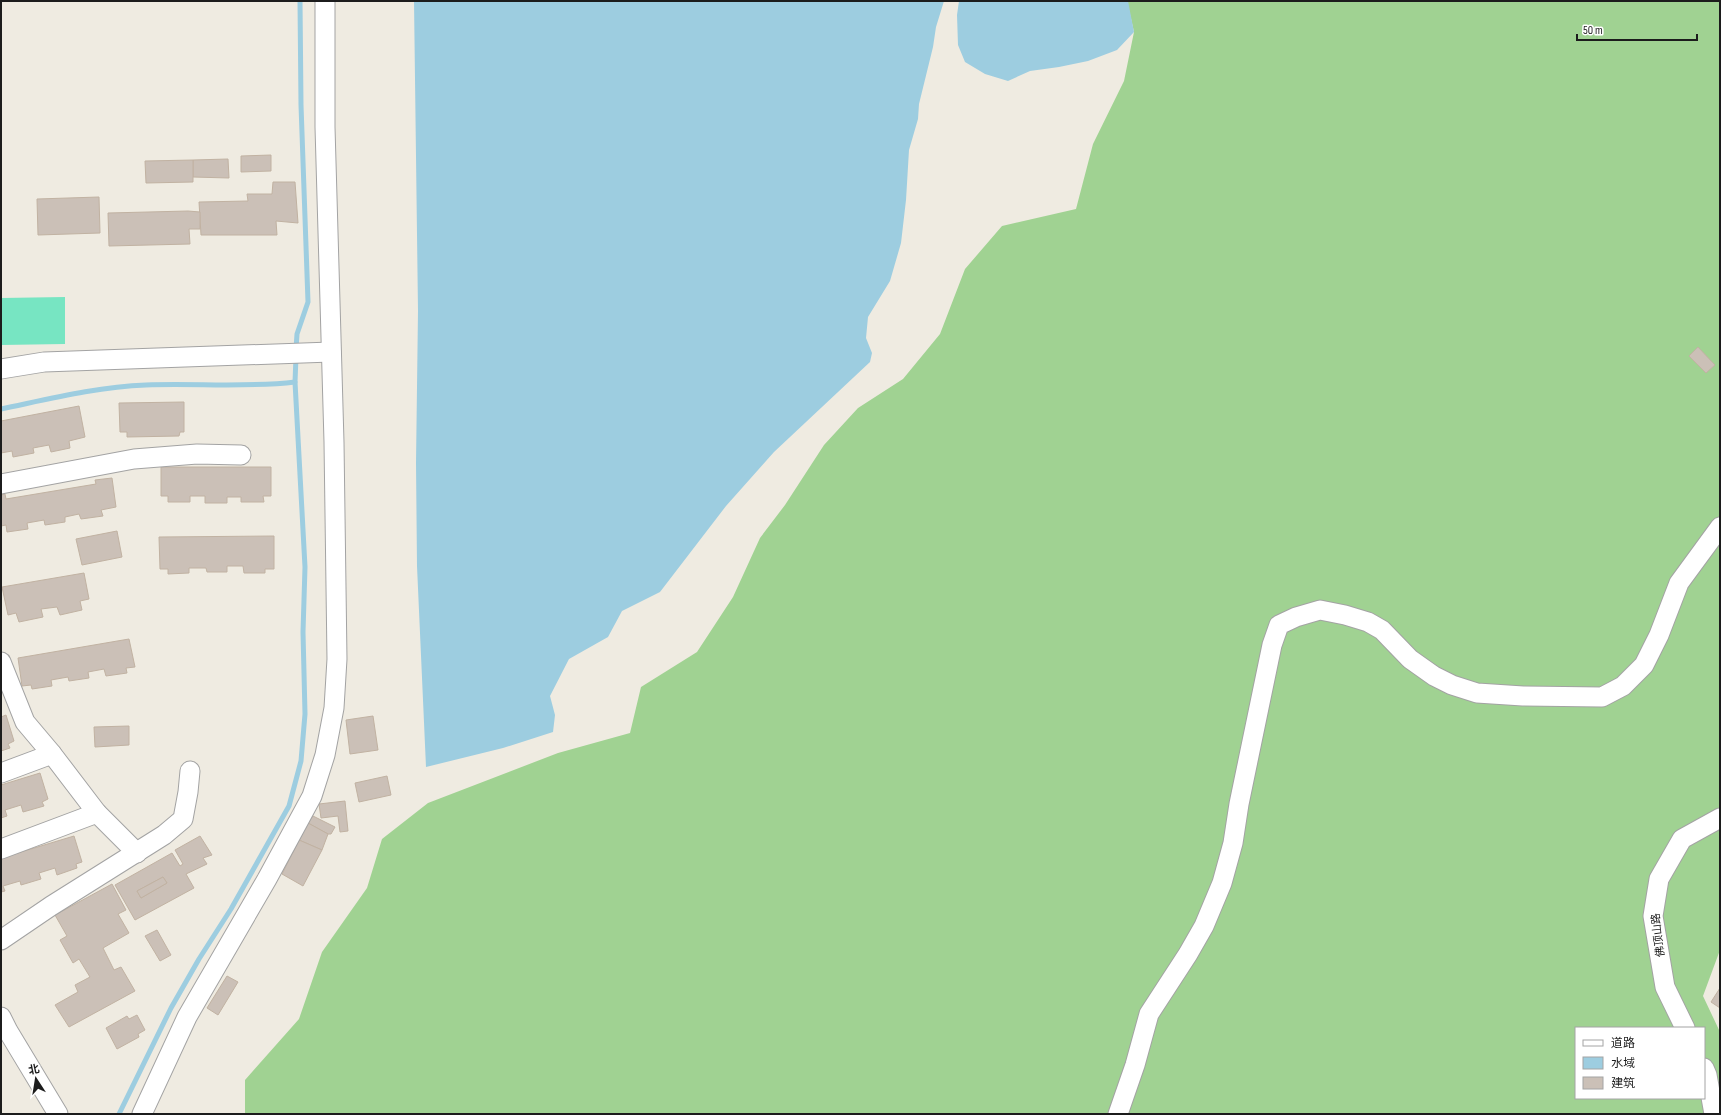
<svg xmlns="http://www.w3.org/2000/svg" width="1721" height="1115" font-family="'Sofia Sans Condensed','Noto Sans SC',sans-serif">
	<rect width="100%" height="100%" fill="#efebe1"/>
	<!-- forest -->
	<path fill="#a0d292" fill-rule="evenodd" d="M1127,1H1720V950L1703,996L1720,1032V1110L1718,1114H245V1080L299,1019L322,952L367,888L382,839L428,803L558,753L630,733L641,687L697,652L733,597L760,538L785,505L824,445L858,408L903,379L940,334L965,269L1002,226L1076,209L1093,144L1124,81L1134,32ZM1576,1028H1704V1098H1576Z"/>
	<!-- pitch -->
	<polygon fill="#77e5c2" points="65,297 65,344 1,345 1,298"/>
	<!-- water -->
	<g fill="#9dcde0">
		<polygon points="414,1 944,1 936,27 933,47 919,104 918,119 909,150 906,200 901,243 890,281 868,317 866,338 872,353 870,362 774,452 726,506 660,592 622,611 608,637 569,659 550,696 555,715 553,732 503,748 426,767 417,566 416,463 418,311"/>
		<polygon points="959,1 1128,1 1134,32 1117,50 1088,61 1059,67 1030,71 1008,81 985,74 965,62 958,45 957,15"/>
	</g>
	<g fill="none" stroke-linecap="round" stroke-linejoin="round">
		<!-- stream -->
		<g stroke="#9dcde0" stroke-width="5">
			<polyline points="296,349 297,334 308,302 301,105 300,1"/>
			<path d="M1,409C49,399 96,387 146,385C195,383 246,388 295,382"/>
			<polyline points="119,1114 171,1008 199,959 231,909 289,806 301,761 305,714 303,632 305,567 295,382 296,357"/>
		</g>
	</g>
	<!-- building -->
	<g fill="#cbc0b7" stroke="#c1b2a2" fill-rule="evenodd">
		<polygon points="271,155 271,171 241,172 241,156"/>
		<polygon points="228,159 229,178 193,177 193,160"/>
		<polygon points="193,160 193,182 146,183 145,161"/>
		<polygon points="273,182 295,182 298,223 276,221 277,235 201,235 199,202 248,201 247,194 272,194"/>
		<polygon points="99,197 100,233 38,235 37,199"/>
		<polygon points="188,211 200,212 200,229 189,229 190,244 109,246 108,213"/>
		<polygon points="1698,347 1715,365 1706,373 1689,356"/>
		<polygon points="184,402 184,432 180,432 179,436 127,437 127,432 120,432 119,403"/>
		<polygon points="79,406 85,437 69,441 70,448 51,452 49,445 33,448 34,453 13,457 12,451 1,453 1,421"/>
		<polygon points="161,467 271,467 271,496 263,496 264,502 241,502 241,497 227,497 227,503 205,503 205,496 190,496 190,502 168,502 168,496 161,496"/>
		<polygon points="112,478 116,507 101,510 103,516 81,519 79,514 65,517 65,522 45,525 44,520 27,523 28,529 7,532 6,525 1,526 1,495 5,494 6,499 96,484 95,480"/>
		<polygon points="117,531 122,557 82,565 76,539"/>
		<polygon points="274,536 274,569 265,569 265,573 244,573 243,566 227,566 227,572 207,572 206,568 189,568 189,573 168,574 168,569 160,569 159,537"/>
		<polygon points="84,573 89,599 80,601 82,610 60,615 57,607 41,609 43,617 19,622 16,613 8,615 2,587"/>
		<polygon points="129,639 135,667 126,668 127,673 106,676 104,669 88,672 89,678 69,681 68,677 51,680 52,686 32,689 31,685 22,686 18,658"/>
		<polygon points="6,715 14,741 8,744 10,748 1,751 1,717"/>
		<polygon points="373,716 378,750 350,754 346,720"/>
		<polygon points="129,726 129,745 95,747 94,727"/>
		<polygon points="40,773 48,799 42,802 44,806 23,812 21,805 5,810 7,816 1,818 1,785"/>
		<polygon points="387,776 391,795 359,802 355,783"/>
		<polygon points="345,801 348,831 340,832 338,816 321,818 319,804"/>
		<polygon points="313,816 335,827 331,834 328,834 308,823"/>
		<polygon points="308,823 328,834 322,850 299,840"/>
		<polygon points="74,836 82,862 76,864 77,868 57,875 55,868 39,873 41,879 21,885 20,881 3,886 5,891 1,892 1,858"/>
		<path d="M200,836L212,855L203,858L207,864L186,874L194,888L135,920L115,885L172,853L180,866L183,864L175,850ZM163,877L167,883L141,898L137,891Z"/>
		<polygon points="299,840 322,850 303,886 282,874"/>
		<polygon points="163,877 167,883 141,898 137,891"/>
		<polygon points="112,884 126,910 118,914 129,933 103,948 114,970 121,967 135,991 69,1027 55,1005 78,992 75,985 90,977 79,959 73,963 60,940 67,936 55,915"/>
		<polygon points="157,930 171,955 160,961 145,936"/>
		<polygon points="227,976 238,982 218,1015 207,1008"/>
		<polygon points="1720,988 1720,1008 1711,1002"/>
		<polygon points="137,1015 145,1030 138,1034 139,1037 117,1049 106,1028 127,1016 129,1019"/>
	</g>
	<g fill="none" stroke-linecap="round" stroke-linejoin="round">
		<defs>
			<g id="minor">
				<polyline points="1,369 44,362 331,352"/>
				<polyline points="1,484 134,459 197,454 241,455"/>
				<polyline points="1,662 25,722 52,754 97,813 137,853"/>
				<polyline points="1,773 52,754"/>
				<polyline points="1,849 97,813"/>
				<polyline points="1,940 51,906 164,835 183,819 188,792 190,771"/>
				<polyline points="1,1017 8,1031 58,1114"/>
				<polyline points="1685,1028 1665,987 1653,916 1659,879 1682,839 1720,818"/>
				<polyline points="1704,1068 1707,1075 1714,1114"/>
				<polyline points="142,1114 187,1017 267,879 312,796 325,755 334,708 337,659 334,442 325,127 325,1"/>
				<polyline points="1118,1114 1135,1065 1149,1014 1188,954 1204,926 1222,883 1233,843 1239,804 1272,645 1279,625 1296,617 1320,610 1345,615 1368,622 1382,630 1410,659 1434,676 1452,685 1477,693 1523,696 1602,697 1623,686 1644,665 1659,635 1679,583 1720,527"/>
			</g>
		</defs>
		<!-- minor casing -->
		<use href="#minor" stroke="#a3a3a3" stroke-width="21"/>
		<!-- minor -->
		<use href="#minor" stroke="#fff" stroke-width="19"/>
	</g>
	<g text-anchor="middle" dominant-baseline="central" stroke-width="3" stroke-linejoin="round" paint-order="stroke">
		<!-- street labels -->
		<g font-size="11" fill="#1c1c1c" stroke="#fff">
			<text transform="translate(1658 935) rotate(-97)">佛顶山路</text>
		</g>
	</g>
	<!-- border -->
	<rect width="1721" height="1115" fill="none" stroke="#1c1c1c" stroke-width="4"/>
	<!-- legend -->
	<rect x="1575" y="1027" width="130" height="72" fill="#ffffff" stroke="#a4a4a4"/>
	<rect x="1583" y="1040" width="20" height="6" fill="#ffffff" stroke="#a4a4a4"/>
	<text x="1611" y="1047" font-size="12" fill="#1c1c1c">道路</text>
	<rect x="1583" y="1057" width="20" height="12" fill="#9dcde0" stroke="#a4a4a4"/>
	<text x="1611" y="1067" font-size="12" fill="#1c1c1c">水域</text>
	<rect x="1583" y="1077" width="20" height="12" fill="#cbc0b7" stroke="#a4a4a4"/>
	<text x="1611" y="1087" font-size="12" fill="#1c1c1c">建筑</text>
	<!-- north arrow -->
	<g transform="translate(36 1079) rotate(348)" stroke="#ffffff" stroke-width="3" paint-order="stroke">
	<path d="M0-3L7 15L0 10L-7 15Z" fill="#1c1c1c"/>
	<text y="-6" font-size="11" font-weight="bold" text-anchor="middle" fill="#1c1c1c">北</text>
	</g>
	<!-- scale -->
	<path d="M1577 34v6h120v-6" fill="none" stroke="#1c1c1c" stroke-width="2"/>
	<text x="1583" y="34" font-size="12" fill="#1c1c1c" stroke="#ffffff" stroke-width="3" paint-order="stroke">50 m</text>
</svg>
